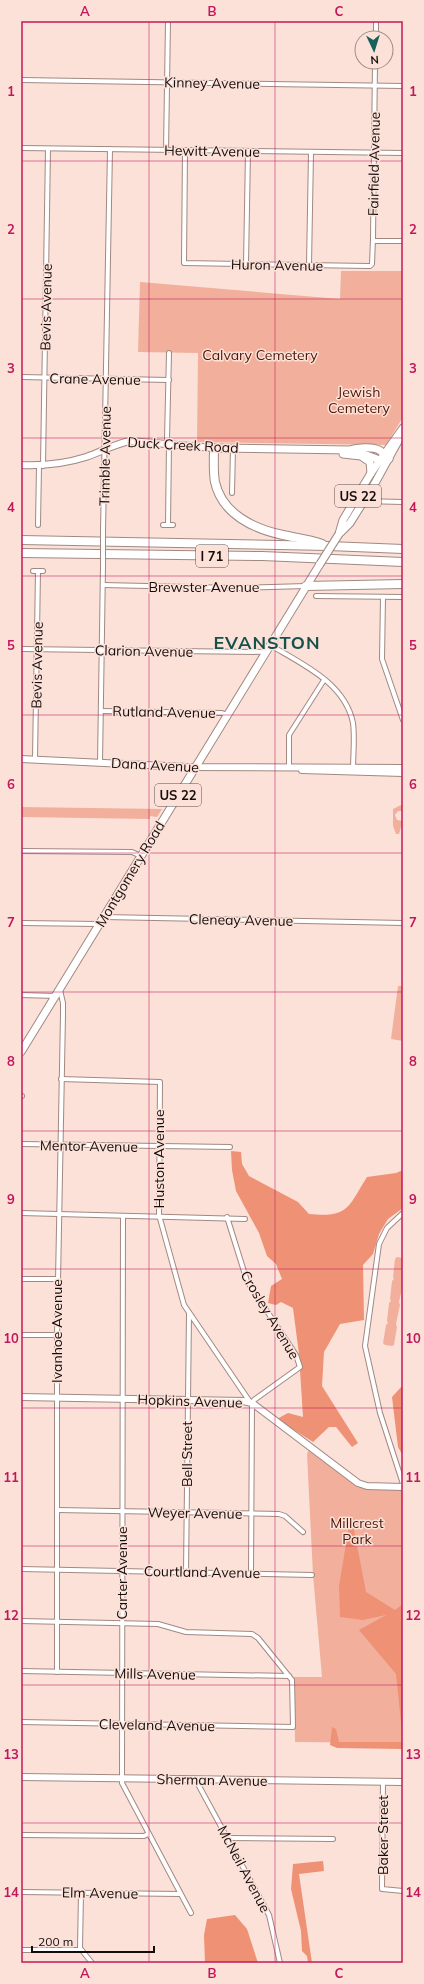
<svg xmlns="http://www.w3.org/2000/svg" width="424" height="1984" font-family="Mulish,sans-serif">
	<rect width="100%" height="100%" fill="#fce1d9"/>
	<!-- green -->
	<g fill="#f2b09c">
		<polygon points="341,271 403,271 403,417 386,445 197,442 198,353 138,352 140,282 340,299"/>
		<polygon points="403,804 403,811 398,811 395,815 397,820 403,821 403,826 401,827 399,834 396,834 393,826 393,809"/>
		<polygon points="21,807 162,809 157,817 150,816 150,819 21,817"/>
		<polygon points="398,986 403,986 403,1041 391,1039"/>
		<polygon points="397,1257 403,1258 403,1285 399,1302 400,1305 396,1324 397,1327 394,1345 392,1346 385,1345 383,1343 386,1325 388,1323 387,1321 389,1303 391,1301 390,1299 392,1281 394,1279 393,1277 395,1259"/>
		<polygon points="310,1447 358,1483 403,1487 403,1743 295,1742 294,1677 322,1677 313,1575 307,1454"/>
	</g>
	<!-- forest -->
	<g fill="#ee9175">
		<path d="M231,1151L241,1152L242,1164L249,1176L298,1202L309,1214C349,1218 348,1207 367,1177L396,1173L403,1170V1208L388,1219L379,1234L373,1254L363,1265L364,1320L340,1324L324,1352L322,1386L358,1443L352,1447L336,1427H329L313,1442L277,1419L288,1413L303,1417L299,1354L293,1308L281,1302L276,1305L268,1303L271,1286L282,1279L276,1264L267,1256L259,1233L236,1191L232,1170Z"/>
		<polygon points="403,1385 403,1456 398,1447 392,1397"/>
		<polygon points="351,1514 366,1592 395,1610 403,1604 403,1749 337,1748 330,1745 332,1727 336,1729 339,1742 403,1742 396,1674 359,1630 386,1615 363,1620 340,1617 339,1586"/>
		<polygon points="323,1861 324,1871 299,1874 312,1963 308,1963 307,1956 302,1951 301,1931 291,1889 293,1864"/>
		<polygon points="235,1915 247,1929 258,1963 205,1963 204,1935 207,1919"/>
	</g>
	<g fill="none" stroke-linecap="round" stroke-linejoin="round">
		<defs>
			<g id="street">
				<polyline points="376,38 376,21"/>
				<polyline points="21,80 403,86"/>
				<polyline points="21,148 403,153"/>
				<polyline points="166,151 168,21"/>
				<polyline points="185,151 184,263 370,266 372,264 373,239 375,62"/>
				<polyline points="373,241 403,241"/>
				<polyline points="246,264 248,152"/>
				<polyline points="309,265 311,153"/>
				<polyline points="21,377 169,380"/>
				<polyline points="43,466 48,149"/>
				<polyline points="232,493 233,448"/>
				<polyline points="363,501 403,502"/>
				<polyline points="38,525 39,466"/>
				<polyline points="163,525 173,525"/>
				<polyline points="168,525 169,444 167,439 169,353"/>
				<polyline points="103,531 110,149"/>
				<polyline points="33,571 43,571"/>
				<polyline points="103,585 236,588 306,586"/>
				<polyline points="316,596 403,597"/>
				<polyline points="383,597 382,659 403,720"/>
				<path d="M270,645C302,664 345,683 353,723C355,738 353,755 353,770"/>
				<polyline points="21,649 266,652"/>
				<polyline points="101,711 222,713 227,715"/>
				<polyline points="35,759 38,571"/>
				<polyline points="100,763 103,566"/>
				<polyline points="289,768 289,735 324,680"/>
				<polyline points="21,851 132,852 141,856"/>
				<polyline points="104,917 403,923"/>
				<polyline points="21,923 99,924"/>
				<polyline points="21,995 56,996"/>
				<polyline points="61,1079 160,1082 159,1215 184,1305 250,1402"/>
				<polyline points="21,1096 22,1096"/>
				<polyline points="21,1144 230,1147"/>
				<polyline points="21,1213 245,1219"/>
				<polyline points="403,1213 387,1228 379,1244 365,1346 380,1413 403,1484"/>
				<polyline points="123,1216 122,1783 191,1913"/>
				<polyline points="227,1217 247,1281 296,1355 300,1367 254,1400 252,1403 251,1573"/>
				<polyline points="21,1279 58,1279"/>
				<polyline points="21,1335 57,1335"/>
				<polyline points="57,1510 279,1514 285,1516 303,1532"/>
				<polyline points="21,1569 312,1575"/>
				<polyline points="186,1572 189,1313"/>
				<polyline points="21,1621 158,1624 186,1632 252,1634 258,1638 292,1680 293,1727 21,1722"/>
				<polyline points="21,1671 289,1676"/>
				<polyline points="57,1672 57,1335 63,1014 63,1003 60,990"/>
				<polyline points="199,1780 199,1786 269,1915 280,1963"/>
				<polyline points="383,1782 382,1889 403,1891"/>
				<polyline points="21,1835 144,1836 148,1834"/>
				<polyline points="228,1838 333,1839"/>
				<polyline points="21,1892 180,1894"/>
				<polyline points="81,1893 80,1948 92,1963"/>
				<polyline points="21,1950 81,1950"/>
			</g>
			<g id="secondary">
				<path d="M21,465C44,466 64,464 86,457C101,452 114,444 130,441L214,448"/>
				<polyline points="21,759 187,767 403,768"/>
				<polyline points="302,770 403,773"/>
				<polyline points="21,1397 243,1401 252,1403 358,1483 367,1486 403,1487"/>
				<polyline points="21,1777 403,1782"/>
			</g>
			<g id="primary">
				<path d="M214,448L349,450C356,448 372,446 379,450C383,452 386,457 389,459"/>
				<polyline points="361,453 385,462"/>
				<polyline points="343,454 361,456 370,462 371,473"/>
				<polyline points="341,532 350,523 375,483 403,432"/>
				<polyline points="339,534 343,520 371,473 403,428"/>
				<polyline points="21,1052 320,564"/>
			</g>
			<g id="highway">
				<path d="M214,448C214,459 213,471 215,482C222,514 254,529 283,535C297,538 309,539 322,544"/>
				<polyline points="21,540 329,546 403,549"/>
				<polyline points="21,553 262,556 403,562"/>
				<polyline points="306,586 403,584"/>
			</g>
		</defs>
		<!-- street casing -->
		<use href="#street" stroke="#a18982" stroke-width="6"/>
		<!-- secondary casing -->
		<use href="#secondary" stroke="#a18982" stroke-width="8"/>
		<!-- primary casing -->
		<use href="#primary" stroke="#a18982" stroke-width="9"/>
		<!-- highway casing -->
		<use href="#highway" stroke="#a18982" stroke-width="10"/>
		<!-- street -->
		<use href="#street" stroke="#fff" stroke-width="4"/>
		<!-- secondary -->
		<use href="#secondary" stroke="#fff" stroke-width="6"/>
		<!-- primary -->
		<use href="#primary" stroke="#fff" stroke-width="7"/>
		<!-- highway -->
		<use href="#highway" stroke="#fff" stroke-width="8"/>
		<defs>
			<polyline id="street-bridge" points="103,566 103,531"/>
			<polyline id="primary-bridge" points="320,564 339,534"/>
		</defs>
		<!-- street-bridge casing -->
		<use href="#street-bridge" stroke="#a18982" stroke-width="6" stroke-linecap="butt"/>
		<!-- primary-bridge casing -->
		<use href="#primary-bridge" stroke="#a18982" stroke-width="9" stroke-linecap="butt"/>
		<!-- street-bridge -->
		<use href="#street-bridge" stroke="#fff" stroke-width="4"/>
		<!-- primary-bridge -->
		<use href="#primary-bridge" stroke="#fff" stroke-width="7"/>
	</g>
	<!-- grid -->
	<path fill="none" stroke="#c2185b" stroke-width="1" stroke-opacity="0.55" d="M149,21V1963M275,21V1963M21,161H403M21,299H403M21,438H403M21,576H403M21,715H403M21,853H403M21,992H403M21,1131H403M21,1269H403M21,1408H403M21,1546H403M21,1685H403M21,1823H403"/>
	<g text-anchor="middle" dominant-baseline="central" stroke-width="3" stroke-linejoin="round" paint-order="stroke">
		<!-- shield labels -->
		<g fill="#fce1d9" stroke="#5a4c48" stroke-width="1">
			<rect x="335" y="485" width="46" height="22" rx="3"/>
			<rect x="196" y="545" width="32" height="22" rx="3"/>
			<rect x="155" y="784" width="46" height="22" rx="3"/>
		</g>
		<g font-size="13" font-weight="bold" fill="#150c0a">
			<text x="358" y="496">US 22</text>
			<text x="212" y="556">I 71</text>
			<text x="178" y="795">US 22</text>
		</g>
		<!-- street labels -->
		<g font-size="14" fill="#150c0a" stroke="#fce1d9">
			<text transform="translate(212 83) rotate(1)">Kinney Avenue</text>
			<text transform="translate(212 151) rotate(1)">Hewitt Avenue</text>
			<text transform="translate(374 164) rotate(-89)">Fairfield Avenue</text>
			<text transform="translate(277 265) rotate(1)">Huron Avenue</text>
			<text transform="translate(46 307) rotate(-89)">Bevis Avenue</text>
			<text transform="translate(95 379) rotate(1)">Crane Avenue</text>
			<text transform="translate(183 445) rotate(3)">Duck Creek Road</text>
			<text transform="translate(105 456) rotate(-89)">Trimble Avenue</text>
			<text x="204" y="587">Brewster Avenue</text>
			<text transform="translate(144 651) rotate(1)">Clarion Avenue</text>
			<text transform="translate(37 665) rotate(-89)">Bevis Avenue</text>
			<text transform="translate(164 712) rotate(1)">Rutland Avenue</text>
			<text transform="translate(155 765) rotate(3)">Dana Avenue</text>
			<text transform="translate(130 874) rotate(-59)">Montgomery Road</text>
			<text transform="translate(241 920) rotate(1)">Cleneay Avenue</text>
			<text transform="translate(89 1146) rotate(1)">Mentor Avenue</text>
			<text transform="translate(159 1159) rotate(-90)">Huston Avenue</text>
			<text transform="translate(270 1315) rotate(59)">Crosley Avenue</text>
			<text transform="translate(57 1331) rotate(-90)">Ivanhoe Avenue</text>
			<text transform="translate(190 1401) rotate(2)">Hopkins Avenue</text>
			<text transform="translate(187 1454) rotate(-90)">Bell Street</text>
			<text transform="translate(195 1513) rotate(1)">Weyer Avenue</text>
			<text transform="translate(202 1572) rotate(1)">Courtland Avenue</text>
			<text transform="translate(122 1573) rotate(-90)">Carter Avenue</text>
			<text transform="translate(155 1674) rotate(1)">Mills Avenue</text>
			<text transform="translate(157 1725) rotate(1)">Cleveland Avenue</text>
			<text transform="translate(212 1780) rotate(1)">Sherman Avenue</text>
			<text transform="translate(383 1835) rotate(-90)">Baker Street</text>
			<text transform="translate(244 1869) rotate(62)">McNeil Avenue</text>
			<text transform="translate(100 1893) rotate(1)">Elm Avenue</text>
		</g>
		<!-- park labels -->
		<g font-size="14" fill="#4e1503" stroke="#fce1d9">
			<text x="260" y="355">Calvary Cemetery</text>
			<text x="359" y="392">Jewish<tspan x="359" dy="16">Cemetery</tspan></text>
			<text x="357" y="1523">Millcrest<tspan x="357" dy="16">Park</tspan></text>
		</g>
		<!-- district labels -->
		<g font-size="18" font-weight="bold" letter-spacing="1" fill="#16514c" stroke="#fce1d9">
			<text x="267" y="642">EVANSTON</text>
		</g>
	</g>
	<!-- border -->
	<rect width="424" height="1984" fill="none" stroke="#fce1d9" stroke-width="44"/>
	<!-- north arrow -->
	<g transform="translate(374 50) rotate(176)"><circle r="19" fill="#fce1d9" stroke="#a08c86"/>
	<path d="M0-3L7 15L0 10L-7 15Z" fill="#15625d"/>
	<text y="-6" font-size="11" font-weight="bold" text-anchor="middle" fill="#150c0a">N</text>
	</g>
	<!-- scale -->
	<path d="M32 1946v6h122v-6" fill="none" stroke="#150c0a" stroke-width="2"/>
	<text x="38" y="1946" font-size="12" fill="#150c0a" stroke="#fce1d9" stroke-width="3" paint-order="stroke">200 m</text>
	<rect x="22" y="22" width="380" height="1940" fill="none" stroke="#c2185b" stroke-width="1.5"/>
	<g font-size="13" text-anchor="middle" font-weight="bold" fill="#c2185b">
		<text x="85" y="16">A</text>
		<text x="212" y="16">B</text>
		<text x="339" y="16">C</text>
		<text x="11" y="96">1</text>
		<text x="413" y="96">1</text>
		<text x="11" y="234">2</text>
		<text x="413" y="234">2</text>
		<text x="11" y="373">3</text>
		<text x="413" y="373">3</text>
		<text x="11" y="512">4</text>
		<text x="413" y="512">4</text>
		<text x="11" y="650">5</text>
		<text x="413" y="650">5</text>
		<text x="11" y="789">6</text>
		<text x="413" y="789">6</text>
		<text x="11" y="927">7</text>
		<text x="413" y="927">7</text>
		<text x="11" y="1066">8</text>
		<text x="413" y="1066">8</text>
		<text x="11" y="1204">9</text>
		<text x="413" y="1204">9</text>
		<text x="11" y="1343">10</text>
		<text x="413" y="1343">10</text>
		<text x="11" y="1482">11</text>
		<text x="413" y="1482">11</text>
		<text x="11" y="1620">12</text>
		<text x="413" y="1620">12</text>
		<text x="11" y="1759">13</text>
		<text x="413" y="1759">13</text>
		<text x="11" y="1897">14</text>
		<text x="413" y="1897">14</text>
		<text x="85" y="1978">A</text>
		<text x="212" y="1978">B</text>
		<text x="339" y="1978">C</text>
	</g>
</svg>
